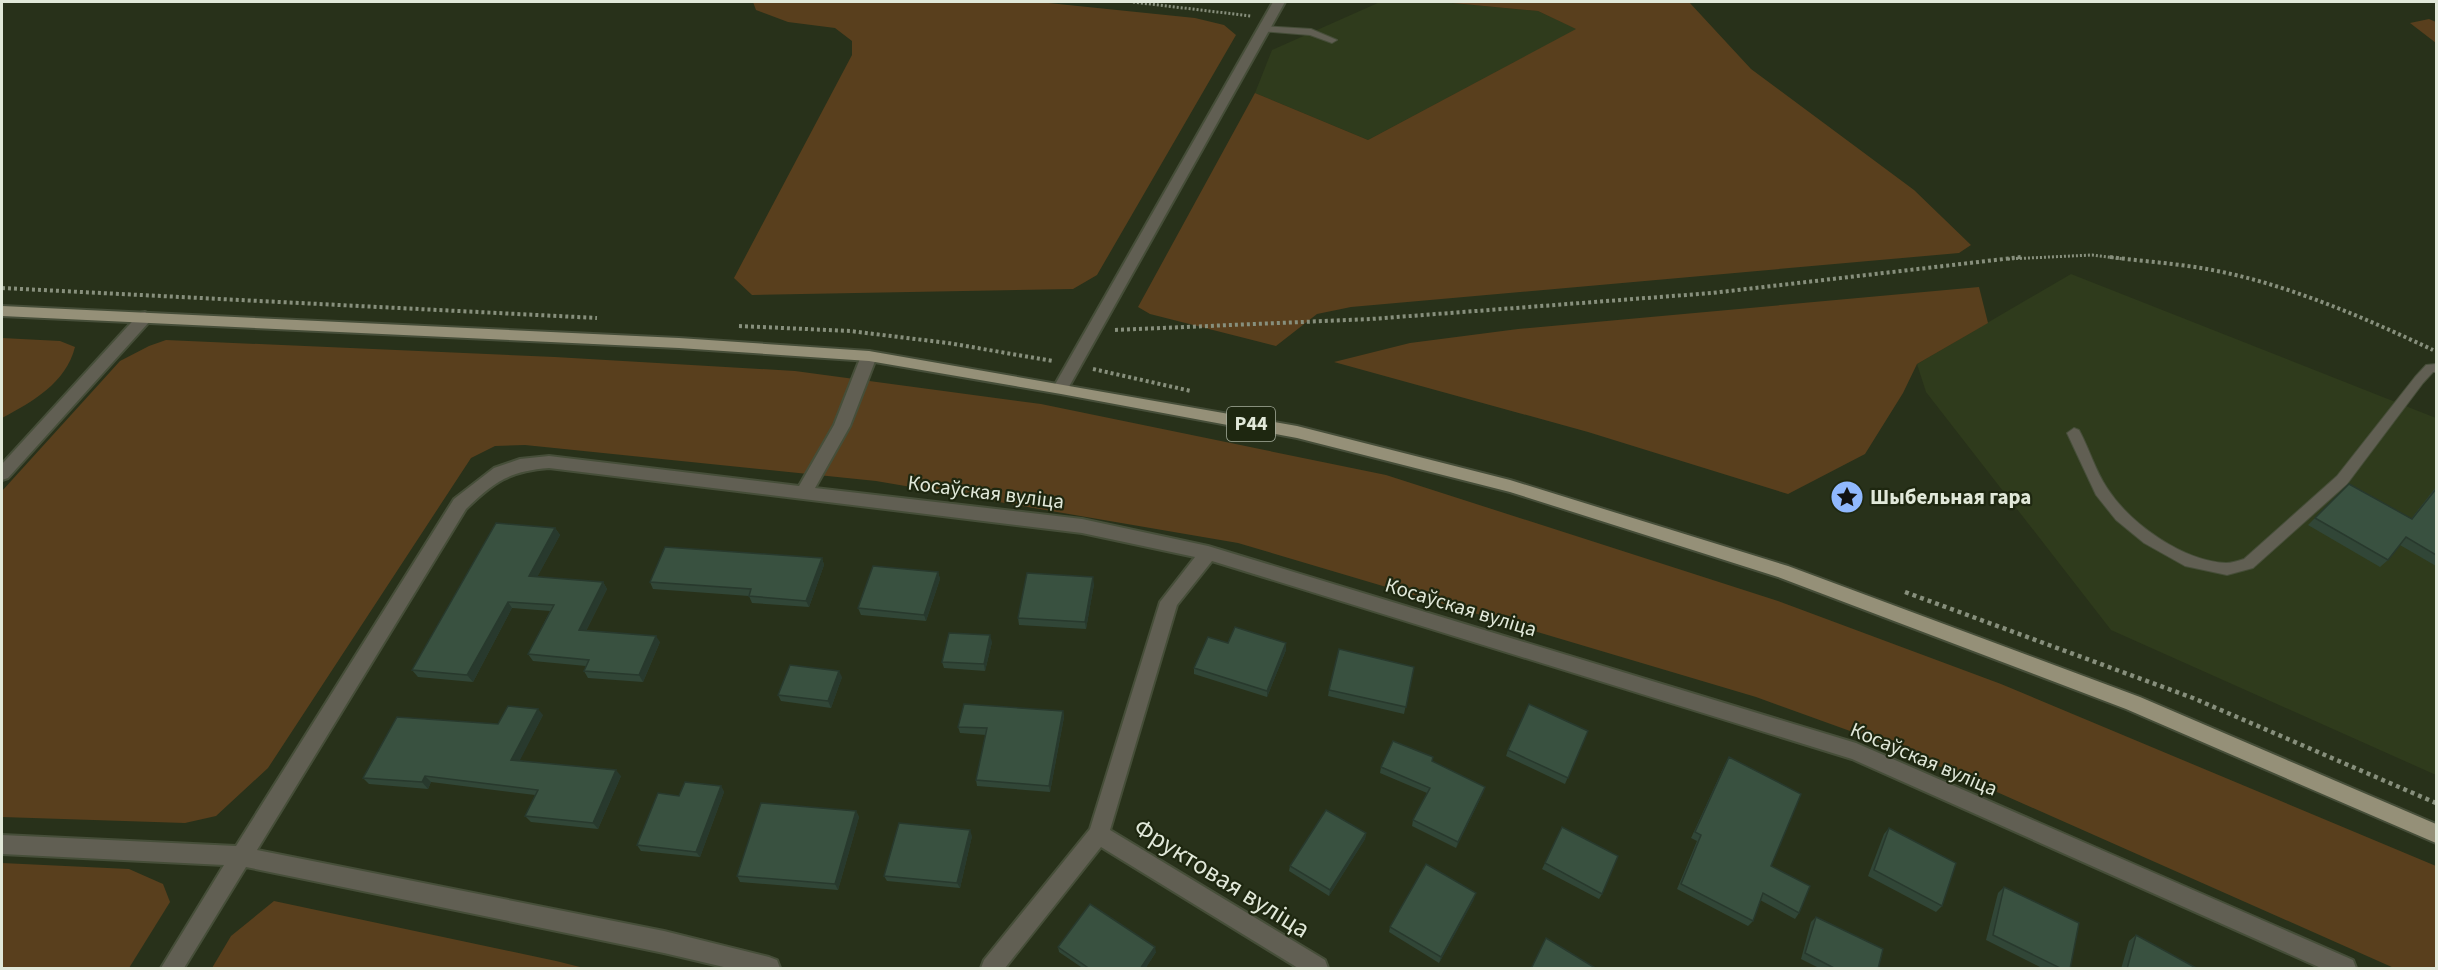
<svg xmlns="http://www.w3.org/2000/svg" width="2438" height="970" font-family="'Source Sans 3',sans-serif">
	<rect width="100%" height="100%" fill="#28311a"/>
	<!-- built -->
	<g fill="#2f3b1c">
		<polygon points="1380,2 1442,2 1538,11 1577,29 1368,140 1255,93 1272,50"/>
		<polygon points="2071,274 2436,418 2436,775 2111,630 1926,392 1917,364"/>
	</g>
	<!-- green -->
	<g fill="#593f1d">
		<polygon points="753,2 1039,2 1195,18 1224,25 1236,35 1097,275 1073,289 752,295 734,278 852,55 852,41 835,28 788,22 756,10"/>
		<polygon points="1442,2 1689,2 1751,69 1914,190 1971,245 1959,253 1351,307 1317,314 1276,346 1150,314 1138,307 1255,93 1368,140 1576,29 1538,11"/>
		<polygon points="2429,19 2436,22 2436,43 2410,23"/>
		<polygon points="1979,287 1988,323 1917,364 1903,393 1865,454 1788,494 1588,432 1334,362 1410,343 1518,329"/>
		<path d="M2,338L60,341L75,347C66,383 32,402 2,418Z"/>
		<polygon points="166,340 555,357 795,371 1041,404 1386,475 1778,601 2001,684 2436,866 2436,968 2394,968 1900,749 1756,697 1238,543 876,481 525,445 495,446 471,458 268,768 216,816 185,823 2,817 2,491 120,361 149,346"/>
		<polygon points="2,863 129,869 163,884 170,902 129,968 2,968"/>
		<polygon points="274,901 556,961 584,968 212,968 231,936"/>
	</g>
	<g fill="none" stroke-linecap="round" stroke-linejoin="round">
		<defs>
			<g id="service">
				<polygon points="1264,26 1311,29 1337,40 1332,43 1310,35 1261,31 1261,27"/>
				<path d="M2436,364V372H2433L2423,383L2347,484L2253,568L2227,575L2185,566L2144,543L2116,520L2096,495L2067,433L2074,428L2079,430C2089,448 2095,470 2107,488C2130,524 2183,561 2226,563C2231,563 2238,561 2244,559L2337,476L2415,377L2426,365Z"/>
			</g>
			<g id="minor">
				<polygon points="145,312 152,317 150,321 8,478 2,480 2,464 140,313"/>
				<path d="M869,351L877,356L850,426L815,488L1082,519L1208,546L1856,743L2353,960L2356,968H2321L1852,759L1212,561L1177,605L1110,830L1325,960L1328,968H1298L1101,847L1005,968H981L984,960L1090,829L1160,602L1195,557L1082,533L549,468C509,471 494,482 466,509L257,850L664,931L769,957L777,960L780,968H728L664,953L246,867L184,968H161L224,865L2,854V835L236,846L454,499L494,468L520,459L549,456L799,486L834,425L861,356Z"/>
			</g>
			<polygon id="tertiary" points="1273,2 1285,2 1066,392 1056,392 1053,388"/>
			<polygon id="primary" points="2,306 679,338 869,351 1297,426 1510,480 1788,566 2140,697 2436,824 2436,843 2126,709 1778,577 1510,492 1297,438 1061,394 869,361 679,348 2,316"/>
		</defs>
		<!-- service casing -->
		<use href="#service" stroke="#464e39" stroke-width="2"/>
		<!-- minor casing -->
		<use href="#minor" stroke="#464e39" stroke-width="4"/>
		<!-- tertiary casing -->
		<use href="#tertiary" stroke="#464e39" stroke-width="4"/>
		<!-- primary casing -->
		<use href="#primary" stroke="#464e39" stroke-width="4"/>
		<!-- path-far2 -->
		<g stroke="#878f7c" stroke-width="3" stroke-dasharray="2 2" stroke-linecap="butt">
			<polyline points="1133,2 1251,16"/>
			<polyline points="2008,259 2092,255 2123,259"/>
		</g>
		<!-- path-far1 -->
		<g stroke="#878f7c" stroke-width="4" stroke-dasharray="3 3" stroke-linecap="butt">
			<path d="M2110,257C2140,261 2171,263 2201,268C2280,281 2361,316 2433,350"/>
			<polyline points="2,288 597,318"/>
			<polyline points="739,326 850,331 948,343 1053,361"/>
			<polyline points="1115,330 1371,319 1712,293 2021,257"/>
			<polyline points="1093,369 1191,391"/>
		</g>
		<!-- path -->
		<polyline stroke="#878f7c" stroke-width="4.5" stroke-dasharray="4 4" stroke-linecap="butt" points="1905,592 2193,698 2436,803"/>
		<!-- service -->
		<use href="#service" fill="#615f53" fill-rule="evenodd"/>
		<!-- minor -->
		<use href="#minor" fill="#615f53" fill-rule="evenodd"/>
		<!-- tertiary -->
		<use href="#tertiary" fill="#615f53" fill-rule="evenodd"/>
		<!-- primary -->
		<use href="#primary" fill="#959078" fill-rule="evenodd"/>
	</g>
	<!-- wall -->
	<g fill="#314637">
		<polygon points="2349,484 2411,519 2436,487 2436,566 2400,545 2388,560 2380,567 2308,525"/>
		<polygon points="555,528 560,535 537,577 603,582 607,589 586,631 660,642 643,682 588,678 584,671 586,666 533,661 528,654 550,611 512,608 473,682 418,677 412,670"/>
		<polygon points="822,558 824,565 809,607 752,603 749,596 653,589 650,582"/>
		<polygon points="938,572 940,579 926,621 861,615 858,608"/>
		<polygon points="1094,584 1086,629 1019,625 1018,618"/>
		<polygon points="992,642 985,671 944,668 942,662"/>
		<polygon points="1228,643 1286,643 1286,650 1267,697 1194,674 1194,668"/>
		<polygon points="1414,667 1404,714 1328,696 1329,690"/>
		<polygon points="842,677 831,708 781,701 778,695"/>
		<polygon points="1063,711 1064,717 1050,792 977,786 976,780 986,735 960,733 958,727"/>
		<polygon points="543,715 519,761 621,776 598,829 531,822 525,816 535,795 431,782 428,789 369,784 363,778 498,724"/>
		<polygon points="1588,731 1565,784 1506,756 1508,750"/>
		<polygon points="1729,757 1771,866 1799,913 1795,919 1760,900 1753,921 1748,926 1677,889 1697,841 1691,838 1725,764"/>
		<polygon points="1432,761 1485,787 1483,793 1456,848 1412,826 1413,820 1427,793 1380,773 1381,767"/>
		<polygon points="721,786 724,792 700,857 641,851 637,845"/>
		<polygon points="856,811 859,817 838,890 740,882 737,876"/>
		<polygon points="1889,828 1942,906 1936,912 1868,876 1884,834"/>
		<polygon points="1366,833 1365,839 1329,896 1289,871 1290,866"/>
		<polygon points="972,836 960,888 887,881 884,876"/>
		<polygon points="1545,863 1602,894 1599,899 1542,869"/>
		<polygon points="2004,887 2070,969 2044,969 1986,940 1998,893"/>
		<polygon points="1474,899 1439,963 1389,932 1390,927"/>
		<polygon points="1816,917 1878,969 1821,969 1801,959 1811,922"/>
		<polygon points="2136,935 2198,969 2121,969 2129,941"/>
		<polygon points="1058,947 1156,952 1145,969 1084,969 1059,952"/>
	</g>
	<!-- shaded-wall -->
	<g fill="#28392d">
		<polygon points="555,528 560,535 534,583 529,576"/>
		<polygon points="822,558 824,565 809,607 806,601"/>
		<polygon points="938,572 940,579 926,621 924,615"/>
		<polygon points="1093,577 1094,584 1086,629 1085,622"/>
		<polygon points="603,582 607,589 583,637 579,630"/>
		<polygon points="508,602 512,608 473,682 467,675"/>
		<polygon points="990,635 992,642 985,671 984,664"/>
		<polygon points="656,636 660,642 643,682 639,675"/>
		<polygon points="1286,643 1286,650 1267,697 1267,691"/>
		<polygon points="839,671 842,677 831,708 828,701"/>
		<polygon points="538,709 543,715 517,766 511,760"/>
		<polygon points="1063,711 1064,717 1050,792 1049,786"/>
		<polygon points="616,770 621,776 598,829 593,823"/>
		<polygon points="425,776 431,782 428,789 422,782"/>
		<polygon points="721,786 724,792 700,857 696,852"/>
		<polygon points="1485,787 1483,793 1456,848 1458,842"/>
		<polygon points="856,811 859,817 838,890 835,884"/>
		<polygon points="970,830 972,836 960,888 957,883"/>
		<polygon points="1366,833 1365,839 1329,896 1330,890"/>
		<polygon points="1476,893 1474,899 1439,963 1441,957"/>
		<polygon points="1155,947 1156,952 1145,969 1140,969"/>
	</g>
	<!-- building -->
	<g fill="#395140" stroke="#28392d" stroke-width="1.5">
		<polygon points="2349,484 2412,519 2436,489 2436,555 2406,537 2388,560 2315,518"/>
		<polygon points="496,523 555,528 529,576 603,582 579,630 656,636 639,675 584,671 589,660 528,654 554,605 508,602 467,675 412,670"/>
		<polygon points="665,547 822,558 806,601 749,596 751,589 650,582"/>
		<polygon points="873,566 938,572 924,615 858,608"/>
		<polygon points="1027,573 1093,577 1085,622 1018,618"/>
		<polygon points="1235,627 1286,643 1267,691 1194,668 1208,637 1228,643"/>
		<polygon points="949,633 990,635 984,664 942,662"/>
		<polygon points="1339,649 1414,667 1406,707 1329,690"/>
		<polygon points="790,665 839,671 828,701 778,695"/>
		<polygon points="964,704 1063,711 1049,786 976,780 987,728 958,727"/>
		<polygon points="1529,704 1588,731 1568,778 1508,750"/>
		<polygon points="508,706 538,709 511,760 616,770 593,823 525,816 538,790 425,776 422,782 363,778 397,717 498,724"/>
		<polygon points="1393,741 1433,757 1432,761 1485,787 1458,842 1413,820 1430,788 1381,767"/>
		<polygon points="1729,757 1801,794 1771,866 1810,886 1799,913 1763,893 1753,921 1681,884 1701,835 1695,832"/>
		<polygon points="685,782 721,786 696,852 637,845 658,793 679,796"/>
		<polygon points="761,803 856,811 835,884 737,876"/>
		<polygon points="1326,810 1366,833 1330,890 1290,866"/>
		<polygon points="899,823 970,830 957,883 884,876"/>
		<polygon points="1562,827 1618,856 1602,894 1545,863"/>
		<polygon points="1889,828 1956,863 1942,906 1874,870"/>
		<polygon points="1426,864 1476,893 1441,957 1390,927"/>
		<polygon points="2004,887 2079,923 2070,969 2062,969 1993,935"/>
		<polygon points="1090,904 1155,947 1140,969 1090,969 1058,947"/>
		<polygon points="1816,917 1883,949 1878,969 1836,969 1805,953"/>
		<polygon points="2136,935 2198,969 2127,969"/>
		<polygon points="1546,938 1597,969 1531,969"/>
	</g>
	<!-- icons -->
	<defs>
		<symbol id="sight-disc" viewBox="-11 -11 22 22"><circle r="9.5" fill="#90b8fd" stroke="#1e2710"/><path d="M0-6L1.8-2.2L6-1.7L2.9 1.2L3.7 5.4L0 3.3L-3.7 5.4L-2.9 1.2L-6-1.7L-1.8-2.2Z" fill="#111"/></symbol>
	</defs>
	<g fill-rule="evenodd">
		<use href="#sight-disc" x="1828" y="478" width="38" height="38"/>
	</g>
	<g text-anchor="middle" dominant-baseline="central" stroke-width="4.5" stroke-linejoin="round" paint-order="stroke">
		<!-- shield labels -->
		<rect fill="#1e2710" stroke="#a6ae9d" stroke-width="1.5" x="1227" y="407" width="48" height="34" rx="4.5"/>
		<g font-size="20" font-weight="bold" fill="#e1e8d9">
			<text x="1251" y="424">Р44</text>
		</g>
		<!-- street labels -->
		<g font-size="21" fill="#e1e8d9" stroke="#1e2710">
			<text transform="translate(986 492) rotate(7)">Косаўская вуліца</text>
			<text transform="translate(1461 607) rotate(17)">Косаўская вуліца</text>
			<text transform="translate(1924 759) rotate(23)">Косаўская вуліца</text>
		</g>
		<!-- poi labels -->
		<g font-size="21" font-weight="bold" fill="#e1e8d9" stroke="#1e2710" text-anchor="start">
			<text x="1870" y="497">Шыбельная гара</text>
		</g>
		<!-- near-street labels -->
		<g font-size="26" fill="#e1e8d9" stroke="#1e2710">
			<text transform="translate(1222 878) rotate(32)">Фруктовая вуліца</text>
		</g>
	</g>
	<!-- border -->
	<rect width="2438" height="970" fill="none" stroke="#e1e8d9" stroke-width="6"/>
</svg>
